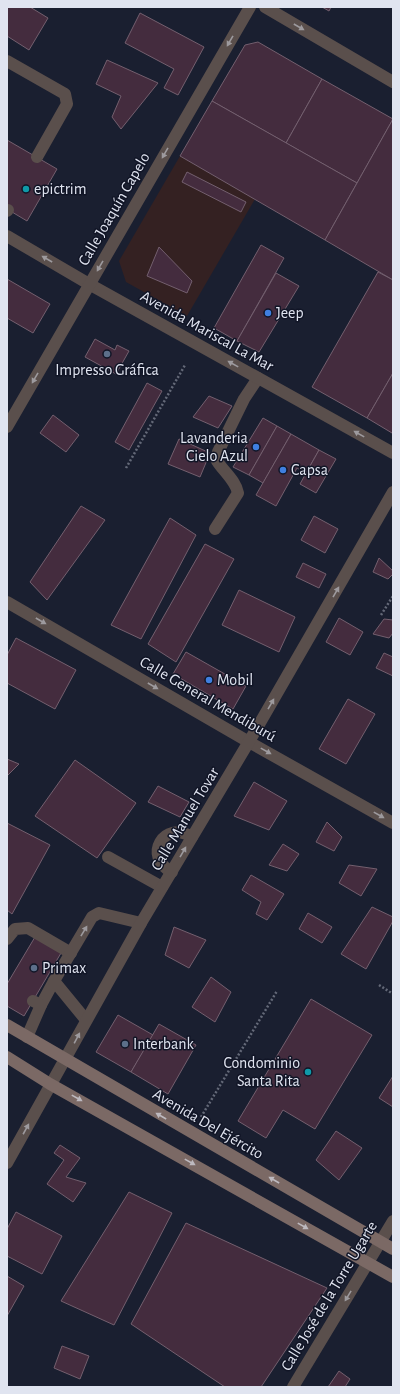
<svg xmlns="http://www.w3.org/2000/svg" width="400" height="1394" font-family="'Alegreya Sans',sans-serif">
	<rect width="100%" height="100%" fill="#1a1f30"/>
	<!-- education -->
	<polygon fill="#342122" points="180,156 255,199 187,316 126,282 119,261"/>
	<!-- building -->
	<g fill="#442c3e" stroke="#735f6e">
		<polygon points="7,7 30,7 48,18 29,50 7,36"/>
		<polygon points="322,7 331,7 329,11"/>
		<polygon points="140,13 204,47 178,95 164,88 174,69 125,43"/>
		<polygon points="258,42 322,79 286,143 212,101 245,45"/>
		<polygon points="107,60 158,83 121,129 112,117 121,96 96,84"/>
		<polygon points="322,79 393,119 357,183 286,143"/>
		<polygon points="212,101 357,183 325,240 180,156"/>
		<polygon points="393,119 393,280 325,240"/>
		<polygon points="7,140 57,169 27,221 7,209"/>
		<polygon points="187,172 246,202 241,212 182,182"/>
		<polygon points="261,245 284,258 237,341 214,328"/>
		<polygon points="159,247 192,281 187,293 147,276"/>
		<polygon points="378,272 393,280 393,373 367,418 312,387"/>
		<polygon points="276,273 299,286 259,352 237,341"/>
		<polygon points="7,279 50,304 33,333 7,318"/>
		<polygon points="95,339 115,350 117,345 129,351 116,374 85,357"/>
		<polygon points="393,373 393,433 392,433 367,418"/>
		<polygon points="147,383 162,391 129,450 115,442"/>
		<polygon points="209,396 232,406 218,428 193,417"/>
		<polygon points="53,415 79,435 66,452 40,433"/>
		<polygon points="263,418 277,426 249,475 233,467"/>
		<polygon points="277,426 291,434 263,483 249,475"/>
		<polygon points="291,434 319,450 306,473 297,468 276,506 256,495"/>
		<polygon points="179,439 210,453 200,477 168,464"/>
		<polygon points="319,450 336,459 316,493 300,484"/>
		<polygon points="81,506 105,520 47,600 30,582"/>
		<polygon points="314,516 338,529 325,553 301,540"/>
		<polygon points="170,518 196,535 141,639 111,625"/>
		<polygon points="205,544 234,559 176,662 148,644"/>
		<polygon points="379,558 393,571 393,574 388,579 373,572"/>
		<polygon points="303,563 326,574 319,588 296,577"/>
		<polygon points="239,590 295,617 279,652 222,625"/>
		<polygon points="339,618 363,632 350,655 326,642"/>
		<polygon points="384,619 393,620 393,633 389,638 373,634"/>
		<polygon points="16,638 76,670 55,709 7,683 7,655"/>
		<polygon points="186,652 246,686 233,709 173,674"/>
		<polygon points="384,653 393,657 393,676 376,668"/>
		<polygon points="348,699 375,714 346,764 319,749"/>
		<polygon points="7,759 19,764 7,776"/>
		<polygon points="75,760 136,803 97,858 35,816"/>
		<polygon points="254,782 287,801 269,830 234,816"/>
		<polygon points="158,786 189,802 180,817 148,802"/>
		<polygon points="327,822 342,837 334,851 316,842"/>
		<polygon points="7,823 50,845 12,914 7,910"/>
		<polygon points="283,844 299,854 287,871 269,865"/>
		<polygon points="349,865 377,869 361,896 339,883"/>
		<polygon points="251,875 284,894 267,920 256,914 261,902 242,890"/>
		<polygon points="372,907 393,917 393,921 366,969 341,954"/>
		<polygon points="308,913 332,927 322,943 299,929"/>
		<polygon points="174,927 206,940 189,968 165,955"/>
		<polygon points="35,937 61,953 24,1016 7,1006 7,984"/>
		<polygon points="211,977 231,992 215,1022 192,1007"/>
		<polygon points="311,999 372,1035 315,1129 283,1110 266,1138 238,1121"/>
		<polygon points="118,1015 153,1035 131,1072 96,1052"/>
		<polygon points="159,1024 196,1045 168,1094 131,1072"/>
		<polygon points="393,1076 393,1107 379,1098"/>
		<polygon points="336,1131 362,1148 339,1180 316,1160"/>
		<polygon points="60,1145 80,1158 66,1177 86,1183 73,1202 47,1184 64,1160 54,1153"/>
		<polygon points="129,1192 172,1213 114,1325 61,1301"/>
		<polygon points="16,1212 62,1236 42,1274 7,1256 7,1229"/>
		<polygon points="186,1223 327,1288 261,1387 225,1387 131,1324"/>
		<polygon points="7,1276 24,1286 7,1316"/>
		<polygon points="62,1346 89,1356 80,1379 54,1368"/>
		<polygon points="339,1371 350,1379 345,1387 328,1387"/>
	</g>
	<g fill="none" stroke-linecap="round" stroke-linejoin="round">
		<!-- path -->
		<g stroke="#646978" stroke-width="2.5" stroke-dasharray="2 2" stroke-linecap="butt">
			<polyline points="126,468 185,365"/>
			<polyline points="381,615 393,596"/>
			<polyline points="379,985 393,994"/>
			<polyline points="201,1117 277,991"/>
		</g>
		<!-- service -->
		<g stroke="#5a4f4c" stroke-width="12">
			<polyline points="7,61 65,94 67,104 37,157"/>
			<polyline points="7,211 8,210"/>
			<path d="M215,529L238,493C236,481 224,472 217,461L218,452L244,399L258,378"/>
			<polyline points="108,857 162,887"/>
			<path d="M172,872C142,857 164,819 192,837"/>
			<polyline points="7,939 15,929 28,928 71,953"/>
			<polyline points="41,1005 54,981"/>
			<polyline points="86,1020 54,981 92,917 99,913 141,923"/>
			<polyline points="27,1037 41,1005 33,1001"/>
		</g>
		<!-- minor -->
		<g stroke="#5a4f4c" stroke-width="12">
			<polyline points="7,236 89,284 393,453"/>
			<polyline points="7,427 250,7"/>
			<polyline points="7,602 249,742 393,823"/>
			<polyline points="7,1163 141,923 257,728 393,492"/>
			<polyline points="293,1387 393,1221"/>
		</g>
		<!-- tertiary -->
		<polyline stroke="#5a4f4c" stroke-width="12" points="265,7 393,82"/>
		<!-- secondary -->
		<g stroke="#7b6965" stroke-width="12">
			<polyline points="7,1025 393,1249"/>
			<polyline points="7,1057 50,1084 393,1277"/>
		</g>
	</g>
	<!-- one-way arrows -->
	<defs><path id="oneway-solid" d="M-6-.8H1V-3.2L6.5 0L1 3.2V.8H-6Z"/></defs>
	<g fill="#9d9a9e">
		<use href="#oneway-solid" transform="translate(299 27) rotate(30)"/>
		<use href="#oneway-solid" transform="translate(230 41) rotate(120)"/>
		<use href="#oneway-solid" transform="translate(165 153) rotate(120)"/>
		<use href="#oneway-solid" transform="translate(47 259) rotate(-150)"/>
		<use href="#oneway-solid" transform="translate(100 266) rotate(120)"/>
		<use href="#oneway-solid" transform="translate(233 364) rotate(-151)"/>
		<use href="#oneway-solid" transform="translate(35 378) rotate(120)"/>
		<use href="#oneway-solid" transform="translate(359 434) rotate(-151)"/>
		<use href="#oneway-solid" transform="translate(336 592) rotate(-60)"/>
		<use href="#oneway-solid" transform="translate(41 621) rotate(30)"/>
		<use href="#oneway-solid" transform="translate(153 686) rotate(30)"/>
		<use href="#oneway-solid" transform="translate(271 704) rotate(-60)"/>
		<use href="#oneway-solid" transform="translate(266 751) rotate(29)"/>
		<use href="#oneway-solid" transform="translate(379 815) rotate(29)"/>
		<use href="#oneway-solid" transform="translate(183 852) rotate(-60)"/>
		<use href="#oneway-solid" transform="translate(84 931) rotate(-59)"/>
		<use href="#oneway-solid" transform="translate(77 1038) rotate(-62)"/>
		<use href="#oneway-solid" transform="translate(26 1129) rotate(-61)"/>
		<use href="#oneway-solid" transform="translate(348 1296) rotate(121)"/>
	</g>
	<g fill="#bdb9bf">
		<use href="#oneway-solid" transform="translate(77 1098) rotate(29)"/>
		<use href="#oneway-solid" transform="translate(161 1116) rotate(-150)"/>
		<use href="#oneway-solid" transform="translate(190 1162) rotate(29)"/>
		<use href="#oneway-solid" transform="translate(274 1180) rotate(-150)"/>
		<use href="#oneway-solid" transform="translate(303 1226) rotate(29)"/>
	</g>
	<!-- markers -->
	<g fill="#0f9aa8" stroke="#111526" stroke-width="1.5">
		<circle cx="26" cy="189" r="4"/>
		<circle cx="308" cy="1072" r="4"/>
	</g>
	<g fill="#3f7fe0" stroke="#111526" stroke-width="1.5">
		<circle cx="268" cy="313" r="4"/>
		<circle cx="256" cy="447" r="4"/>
		<circle cx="283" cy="470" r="4"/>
		<circle cx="209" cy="680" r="4"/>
	</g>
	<g fill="#5c6f8a" stroke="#111526" stroke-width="1.5">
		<circle cx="107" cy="354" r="4"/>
		<circle cx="34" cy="968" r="4"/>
		<circle cx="125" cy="1044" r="4"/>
	</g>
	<g text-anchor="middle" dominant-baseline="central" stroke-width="3" stroke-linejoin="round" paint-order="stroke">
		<!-- poi labels -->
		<g font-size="16" fill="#e0e4f0" stroke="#111526" text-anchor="start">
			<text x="34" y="189">epictrim</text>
			<text x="276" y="313">Jeep</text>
			<text x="107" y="370" text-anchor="middle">Impresso Gráfica</text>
			<text x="248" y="438" text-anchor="end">Lavanderia<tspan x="248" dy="18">Cielo Azul</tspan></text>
			<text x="291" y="470">Capsa</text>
			<text x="217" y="680">Mobil</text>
			<text x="42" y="968">Primax</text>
			<text x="133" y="1044">Interbank</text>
			<text x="300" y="1063" text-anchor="end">Condominio<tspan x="300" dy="18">Santa Rita</tspan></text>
		</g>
		<!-- street labels -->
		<g font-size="16" fill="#e0e4f0" stroke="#111526">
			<text transform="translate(114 209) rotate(-60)">Calle Joaquín Capelo</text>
			<text transform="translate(207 331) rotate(29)">Avenida Mariscal La Mar</text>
			<text transform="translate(208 699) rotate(30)">Calle General Mendiburú</text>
			<text transform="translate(185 819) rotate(-59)">Calle Manuel Tovar</text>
			<text transform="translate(208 1124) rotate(30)">Avenida Del Ejército</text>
			<text transform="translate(329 1296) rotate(-59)">Calle José de la Torre Ugarte</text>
		</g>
	</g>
	<!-- border -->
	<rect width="400" height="1394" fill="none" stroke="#e0e4f0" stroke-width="16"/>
</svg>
